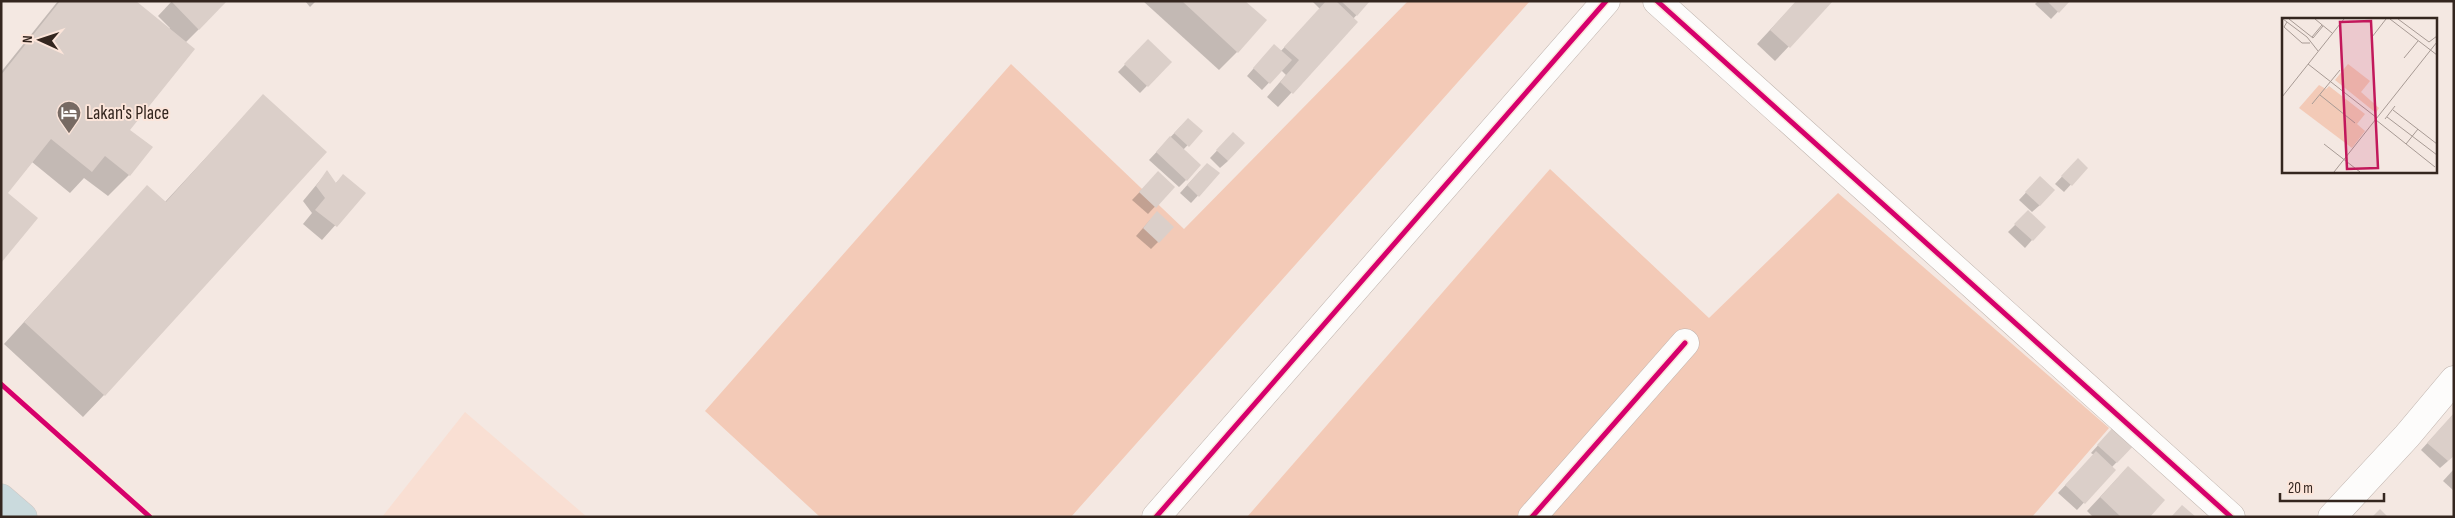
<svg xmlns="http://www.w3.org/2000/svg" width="2455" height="518" font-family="'Sofia Sans Condensed',sans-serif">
	<rect width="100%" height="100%" fill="#f4e8e2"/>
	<!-- built -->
	<polygon fill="#f9dfd3" points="465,412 587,517 382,517"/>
	<!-- green -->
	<g fill="#f3cab7">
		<polygon points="1408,1 1530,1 1071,517 820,517 705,411 1011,64 1184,229"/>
		<polygon points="1550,169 1709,318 1838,193 2109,428 2032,517 1247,517"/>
	</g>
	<!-- shadow -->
	<g fill="#0003">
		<polygon points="58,1 134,1 169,30 170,28 158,16 172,1 199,29 185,43 128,130 129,175 108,196 84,178 70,193 32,162 6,194 1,261 1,72"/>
		<polygon points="305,1 316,1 310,7"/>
		<polygon points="1143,1 1244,1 1237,52 1219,70"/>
		<polygon points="1312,1 1369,1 1353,19 1357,22 1278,107 1267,97 1286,75 1281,70 1262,90 1247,76 1267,53 1280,52 1320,9"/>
		<polygon points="1797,1 1832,1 1775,61 1757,44"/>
		<polygon points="2038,1 2068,1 2051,19 2035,4"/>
		<polygon points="1148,41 1170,62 1140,93 1118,72"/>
		<polygon points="263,96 104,395 83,417 4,344 147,187 165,202"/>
		<polygon points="1181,126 1201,131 1183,150 1186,180 1179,187 1149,160"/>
		<polygon points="1226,141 1228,161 1220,168 1210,158"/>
		<polygon points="2071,167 2086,168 2064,192 2055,184"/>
		<polygon points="1200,171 1218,174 1191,203 1180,193"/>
		<polygon points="327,172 335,184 343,176 364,193 322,240 303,224 312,213 303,201"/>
		<polygon points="1158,173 1173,187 1148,214 1132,200"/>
		<polygon points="2033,185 2040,205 2032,212 2019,200"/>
		<polygon points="2028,212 2032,240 2025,248 2008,232"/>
		<polygon points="1150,220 1158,242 1151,249 1136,236"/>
		<polygon points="2454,414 2448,461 2440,468 2421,450"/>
		<polygon points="2110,432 2136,442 2112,467 2114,470 2077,510 2058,493 2094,455 2091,453"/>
		<polygon points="2128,467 2148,517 2093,517 2087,511"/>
		<polygon points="2454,469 2454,491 2443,481"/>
	</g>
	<!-- building -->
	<g fill="#dbcfc9">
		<polygon points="60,1 136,1 195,49 130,130 153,147 130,176 105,156 92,172 51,139 8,193 38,218 1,263 1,75"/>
		<polygon points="171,1 227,1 199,30"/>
		<polygon points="1182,1 1245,1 1267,20 1238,53"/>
		<polygon points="1326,1 1336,1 1358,22 1293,94 1280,82 1299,60 1284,47"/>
		<polygon points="1341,1 1370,1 1357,16"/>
		<polygon points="1796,1 1833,1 1790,48 1770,30"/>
		<polygon points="2047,1 2070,1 2059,13"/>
		<polygon points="1148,39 1172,62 1148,87 1124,64"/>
		<polygon points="1274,44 1292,60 1270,84 1253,68"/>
		<polygon points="263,94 327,152 105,396 24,322 147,185 166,202"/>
		<polygon points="1188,118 1203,131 1189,147 1174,133"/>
		<polygon points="1233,132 1245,143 1228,161 1216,150"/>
		<polygon points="1170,136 1201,165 1187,181 1156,152"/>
		<polygon points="2078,158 2088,168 2072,186 2061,176"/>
		<polygon points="1207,163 1220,173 1199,197 1187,185"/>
		<polygon points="327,170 336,183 343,174 366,193 337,227 315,210 325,198 316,186"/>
		<polygon points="1158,171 1175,187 1156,208 1139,192"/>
		<polygon points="2040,176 2055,190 2040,206 2025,192"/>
		<polygon points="2028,210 2046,227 2033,241 2014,224"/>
		<polygon points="1157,211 1174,227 1159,243 1143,228"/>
		<polygon points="2454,413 2454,456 2448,461 2427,443"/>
		<polygon points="2117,423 2137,442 2117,463 2097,445"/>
		<polygon points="2096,451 2116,470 2085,504 2065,485"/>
		<polygon points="2128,466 2165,500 2150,517 2121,517 2100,497"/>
		<polygon points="2182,505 2196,517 2171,517"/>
		<polygon points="2380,509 2388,517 2372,517"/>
	</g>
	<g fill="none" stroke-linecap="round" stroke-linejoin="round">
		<defs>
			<g id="minor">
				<polyline points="1657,1 2231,517"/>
				<polyline points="1156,517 1606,1"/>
				<polyline points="1532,517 1685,343"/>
				<polyline points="2332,517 2407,436 2454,380"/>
			</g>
			<polyline id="highway" points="1,498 23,517"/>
		</defs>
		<!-- minor casing -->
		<use href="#minor" stroke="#beb2ac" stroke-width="29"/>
		<!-- highway casing -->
		<use href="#highway" stroke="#cec7c4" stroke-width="29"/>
		<!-- minor -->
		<use href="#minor" stroke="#fdfcfb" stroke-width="28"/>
		<!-- highway -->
		<use href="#highway" stroke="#cadadd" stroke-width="28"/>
		<defs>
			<g id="cycleway">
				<polyline points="1657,1 2231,517"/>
				<polyline points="1,384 150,517"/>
				<polyline points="1156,517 1606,1"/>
				<polyline points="1532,517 1685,343"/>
			</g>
		</defs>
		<!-- cycleway casing -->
		<use href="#cycleway" stroke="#fce5da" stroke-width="8"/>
		<!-- cycleway -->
		<use href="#cycleway" stroke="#d6006c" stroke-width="5"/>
	</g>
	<!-- icons -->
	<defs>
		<symbol id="hotel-pin" viewBox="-11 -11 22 30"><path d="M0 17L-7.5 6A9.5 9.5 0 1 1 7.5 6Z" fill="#776a63" stroke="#fce5da"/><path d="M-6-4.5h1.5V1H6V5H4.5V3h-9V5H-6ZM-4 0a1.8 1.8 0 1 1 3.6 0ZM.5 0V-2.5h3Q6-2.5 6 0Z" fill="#fff"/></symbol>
	</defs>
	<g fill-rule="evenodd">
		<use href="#hotel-pin" x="55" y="99" width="28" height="38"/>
	</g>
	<g text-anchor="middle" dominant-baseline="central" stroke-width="4" stroke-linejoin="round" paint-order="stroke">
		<!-- poi labels -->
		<g font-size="19" fill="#34261f" stroke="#fce5da" text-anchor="start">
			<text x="86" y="113">Lakan's Place</text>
		</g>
	</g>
	<!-- overview -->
	<g transform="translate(2282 18)">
		<rect width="155" height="155" fill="#f4e8e2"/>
		<path d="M66,46L88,63L79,74L97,90L94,95L53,62ZM37,67L44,71L47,68L83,96L75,106L83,113L70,130L17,90Z" fill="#f3cab7"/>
		<path fill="none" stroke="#a79a94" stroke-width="1" d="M1,1L25,19L36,33M7,1L31,20L41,8M33,1L50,15M108,1L155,37M116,1L147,24L155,18M5,4L2,9L20,25H28M30,19L40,7M90,19L104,1M122,40L136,23M26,46L95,100M38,77L73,105M0,79L62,1M30,86L58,52M111,92L155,126M105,99L155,137M103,101L113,88M94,102L153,149M42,126L78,154M124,126L136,111M52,154L155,24"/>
		<path fill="#c2185b" fill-opacity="0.15" stroke="#c2185b" stroke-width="2.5" d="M89,3L96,150L65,151L58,4Z"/>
		<rect width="155" height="155" fill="none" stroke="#34261f" stroke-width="2.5"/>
	</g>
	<!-- border -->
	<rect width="2455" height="518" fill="none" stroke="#34261f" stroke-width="5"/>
	<!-- north arrow -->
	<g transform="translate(40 40) rotate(273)" stroke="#fce5da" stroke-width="4" paint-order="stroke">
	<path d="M0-4L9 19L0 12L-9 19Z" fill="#34261f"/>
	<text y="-8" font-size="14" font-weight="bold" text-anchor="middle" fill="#34261f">N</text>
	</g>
	<!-- scale -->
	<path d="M2280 493v8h104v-8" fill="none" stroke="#34261f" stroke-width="2.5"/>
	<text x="2288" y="493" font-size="15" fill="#34261f" stroke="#fce5da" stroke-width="4" paint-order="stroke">20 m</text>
</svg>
